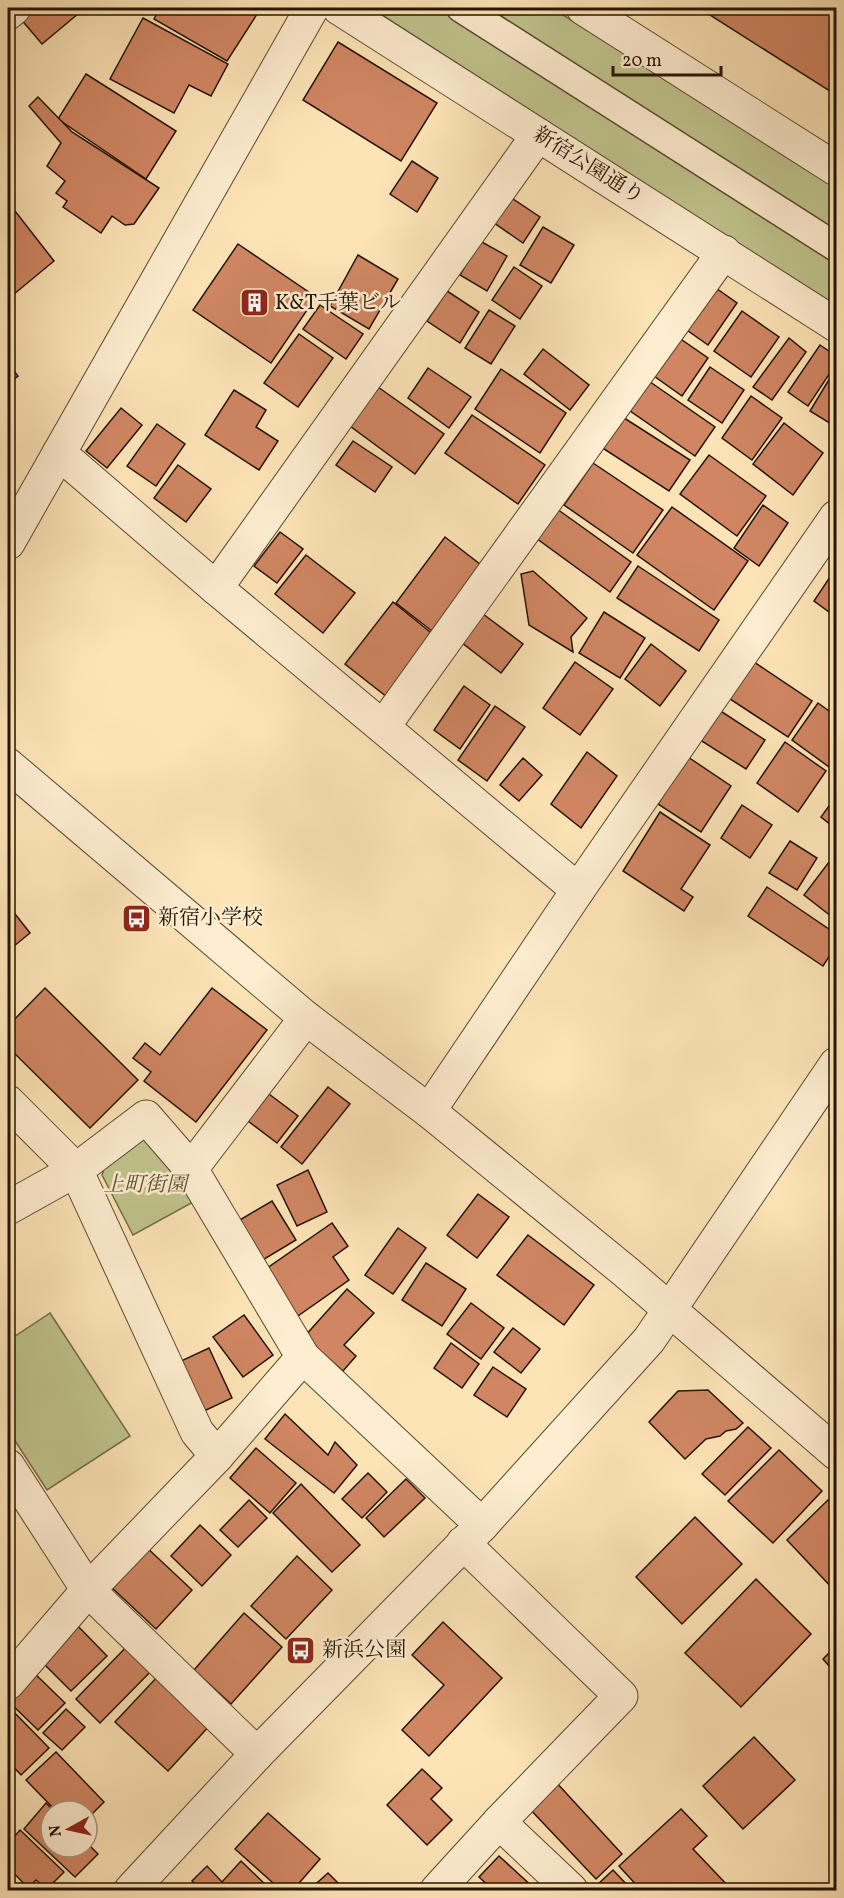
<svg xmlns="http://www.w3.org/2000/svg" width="844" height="1898" font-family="Vollkorn,'Noto Serif JP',serif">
	<rect width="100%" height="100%" fill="#fde4b7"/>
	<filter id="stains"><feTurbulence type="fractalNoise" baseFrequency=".00333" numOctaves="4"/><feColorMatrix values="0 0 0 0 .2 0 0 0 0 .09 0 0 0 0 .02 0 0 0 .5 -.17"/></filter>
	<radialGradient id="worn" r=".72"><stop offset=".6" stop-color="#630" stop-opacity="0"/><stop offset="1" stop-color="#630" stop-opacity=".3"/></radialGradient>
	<!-- green -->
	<g fill="#c0c48e" stroke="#726c47" stroke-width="1.5">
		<polygon points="371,8 552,8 836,187 836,307"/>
		<polygon points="135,1138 156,1143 195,1201 133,1235 102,1175 110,1152"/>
		<polygon points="50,1313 130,1436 47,1490 8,1430 8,1341"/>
	</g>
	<!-- building -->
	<g fill="#d08663" stroke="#251400" stroke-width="1.5">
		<polygon points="18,8 85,8 42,44 14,11"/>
		<polygon points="160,8 261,8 227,61 154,19"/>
		<polygon points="699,8 836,8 836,95"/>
		<polygon points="143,18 228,64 211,96 189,85 174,113 110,79"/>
		<polygon points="338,42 437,103 401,161 303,100"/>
		<polygon points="86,74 176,131 146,179 58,119"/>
		<polygon points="38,97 72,132 159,188 134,224 125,225 112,216 101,233 63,207 67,201 56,193 65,181 47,166 61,143 29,106"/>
		<polygon points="412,161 438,178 417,212 390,194"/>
		<polygon points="504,193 540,217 523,243 487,218"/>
		<polygon points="8,202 54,261 8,299"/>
		<polygon points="543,227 574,245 551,283 520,265"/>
		<polygon points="480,241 507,256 487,291 460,275"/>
		<polygon points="238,244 316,297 271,363 193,310"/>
		<polygon points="358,255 398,279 369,329 330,306"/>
		<polygon points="514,267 542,286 520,319 492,300"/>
		<polygon points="706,281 737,303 708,345 677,323"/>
		<polygon points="447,291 479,312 460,343 427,321"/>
		<polygon points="320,305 363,334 346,359 303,329"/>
		<polygon points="489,310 515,326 491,364 465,348"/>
		<polygon points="742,311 779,337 751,377 714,351"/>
		<polygon points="672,333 708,358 682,396 647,371"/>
		<polygon points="299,334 333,358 298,407 264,383"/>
		<polygon points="789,338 806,352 772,400 753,387"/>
		<polygon points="820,345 836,356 836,364 808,406 788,392"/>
		<polygon points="543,349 589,385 570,410 524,374"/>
		<polygon points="8,363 18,376 8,384"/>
		<polygon points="710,367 744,390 722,423 688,400"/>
		<polygon points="428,368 471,397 449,428 408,398"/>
		<polygon points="836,368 836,427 810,411"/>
		<polygon points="501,369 566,413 540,453 475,409"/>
		<polygon points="643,377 715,427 695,456 623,406"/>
		<polygon points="378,387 444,434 415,474 350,426"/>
		<polygon points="234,390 266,410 256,427 278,441 259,470 205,435"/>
		<polygon points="751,396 782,418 752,460 722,438"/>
		<polygon points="121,408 142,425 107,468 86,451"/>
		<polygon points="472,415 545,465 518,504 445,453"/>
		<polygon points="621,416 690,460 669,491 601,447"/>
		<polygon points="784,423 823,453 793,495 753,464"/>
		<polygon points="157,424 185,444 156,486 127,466"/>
		<polygon points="353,441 392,467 375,492 336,465"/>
		<polygon points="709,455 766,496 737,536 680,494"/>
		<polygon points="593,463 663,510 633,553 564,505"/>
		<polygon points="178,465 211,489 186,522 154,498"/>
		<polygon points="763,505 788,523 759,566 734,548"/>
		<polygon points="672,507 748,561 714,610 637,555"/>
		<polygon points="557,509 631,562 610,592 536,538"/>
		<polygon points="280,532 303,549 277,583 254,566"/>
		<polygon points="445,537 481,565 432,631 396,603"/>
		<polygon points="306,555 355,593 323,633 275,594"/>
		<polygon points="638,566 719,620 699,651 617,598"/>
		<polygon points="836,568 836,617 814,601"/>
		<polygon points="533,571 587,618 571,637 573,652 529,625 521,574"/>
		<polygon points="393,602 435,636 387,697 345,664"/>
		<polygon points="604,612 645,638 620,678 579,653"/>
		<polygon points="483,614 523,644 501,673 461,642"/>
		<polygon points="651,644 686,671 660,706 625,679"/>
		<polygon points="751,660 812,701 788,737 727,697"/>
		<polygon points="575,662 613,689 580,735 543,708"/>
		<polygon points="464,686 490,705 460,749 434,730"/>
		<polygon points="818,703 836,716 836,772 792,740"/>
		<polygon points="495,706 525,727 487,781 458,760"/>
		<polygon points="716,708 765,740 746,769 697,738"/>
		<polygon points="785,742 826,771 798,812 757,783"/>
		<polygon points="587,752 617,776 581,828 551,804"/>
		<polygon points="688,757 731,786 701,832 658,804"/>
		<polygon points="523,758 542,775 519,801 500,785"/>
		<polygon points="836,796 836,829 821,817"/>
		<polygon points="742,805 772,825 750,858 721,838"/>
		<polygon points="660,812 710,845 681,889 693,897 684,911 623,871"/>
		<polygon points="790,841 817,858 797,890 769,873"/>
		<polygon points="829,862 836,868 836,920 804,895"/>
		<polygon points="767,887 836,934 836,946 823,966 748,916"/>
		<polygon points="8,905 30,933 8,951"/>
		<polygon points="45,988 138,1080 90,1128 8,1047 8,1026"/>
		<polygon points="212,988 267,1030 196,1122 144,1081 151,1072 133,1058 145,1043 160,1055"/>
		<polygon points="328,1087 350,1104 302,1164 281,1147"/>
		<polygon points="269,1094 298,1116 277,1143 248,1121"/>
		<polygon points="308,1170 327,1212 297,1226 277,1185"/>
		<polygon points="478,1194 509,1217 477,1258 447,1235"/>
		<polygon points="272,1201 296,1240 261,1261 238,1221"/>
		<polygon points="332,1223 348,1246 333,1257 349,1280 295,1318 263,1271"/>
		<polygon points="398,1228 426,1248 393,1294 365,1275"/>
		<polygon points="528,1235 594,1285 564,1325 497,1275"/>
		<polygon points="426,1263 466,1289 442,1326 402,1300"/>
		<polygon points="347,1289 374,1313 344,1345 356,1356 343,1371 304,1337"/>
		<polygon points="471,1303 504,1328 481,1359 447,1334"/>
		<polygon points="244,1315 273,1355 243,1377 213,1337"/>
		<polygon points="513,1328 540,1349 521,1373 494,1352"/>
		<polygon points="451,1343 479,1364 462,1388 434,1368"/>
		<polygon points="209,1348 232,1398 204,1411 181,1361"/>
		<polygon points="493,1367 526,1389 507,1417 474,1395"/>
		<polygon points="708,1390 743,1423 736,1429 726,1431 720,1436 706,1439 685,1459 649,1422 678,1391"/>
		<polygon points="285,1414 328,1455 335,1442 357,1465 334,1493 265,1439"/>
		<polygon points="748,1427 771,1448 725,1495 702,1474"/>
		<polygon points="256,1448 296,1483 270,1513 230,1478"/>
		<polygon points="779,1450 822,1491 773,1543 728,1501"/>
		<polygon points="368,1473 387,1492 362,1518 342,1499"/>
		<polygon points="406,1479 425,1498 384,1537 366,1518"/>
		<polygon points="301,1484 360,1545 332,1572 273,1513"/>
		<polygon points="249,1500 267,1518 238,1547 220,1530"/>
		<polygon points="828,1500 836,1509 836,1592 787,1540"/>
		<polygon points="695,1517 742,1564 682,1624 636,1577"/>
		<polygon points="200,1525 231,1555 202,1586 171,1556"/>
		<polygon points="144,1545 192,1590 156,1629 108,1584"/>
		<polygon points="297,1556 332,1590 286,1639 251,1606"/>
		<polygon points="756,1579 811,1634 741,1707 685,1653"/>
		<polygon points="244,1613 282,1647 231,1704 194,1670"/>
		<polygon points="73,1621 107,1656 71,1691 37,1657"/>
		<polygon points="443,1622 502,1678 429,1756 402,1730 444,1685 412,1655"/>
		<polygon points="132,1641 157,1665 100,1723 76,1699"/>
		<polygon points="836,1646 836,1674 823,1659"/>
		<polygon points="30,1669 65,1703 38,1730 8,1701 8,1693"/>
		<polygon points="159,1675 212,1723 168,1771 115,1722"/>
		<polygon points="8,1706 49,1748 21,1775 8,1761"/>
		<polygon points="66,1709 85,1727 62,1750 43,1733"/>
		<polygon points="754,1737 795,1780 743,1829 703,1786"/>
		<polygon points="56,1752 104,1802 87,1819 87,1811 56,1811 26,1780"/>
		<polygon points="422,1769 442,1788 431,1799 452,1820 427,1845 387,1805"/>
		<polygon points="555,1781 622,1854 596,1879 528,1807"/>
		<polygon points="46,1803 54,1811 51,1811 51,1847 87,1847 87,1843 98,1854 75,1877 24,1829"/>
		<polygon points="681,1809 707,1836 693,1849 732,1890 658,1890 655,1887 651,1890 641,1890 619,1866"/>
		<polygon points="268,1813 320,1859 293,1890 281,1890 235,1849"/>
		<polygon points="20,1830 64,1872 47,1889 36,1880 28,1888 8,1867 8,1844"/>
		<polygon points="499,1856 536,1890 493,1890 479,1877"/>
		<polygon points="241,1861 271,1890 202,1890 192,1881 207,1866 222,1882"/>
		<polygon points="613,1870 629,1887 625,1890 599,1890 595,1887"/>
		<polygon points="328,1873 345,1890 309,1890"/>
		<polygon points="8,1879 19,1890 8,1890"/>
	</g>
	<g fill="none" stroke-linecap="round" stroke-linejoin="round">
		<defs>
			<polyline id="pedestrian" points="461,8 836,247"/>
			<g id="minor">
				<polyline points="339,8 836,325"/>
				<polyline points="583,8 836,169"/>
				<polyline points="8,13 14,8"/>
				<polyline points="59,453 216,588 578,890"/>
				<polyline points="216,588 538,135"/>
				<polyline points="383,727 724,252"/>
				<polyline points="8,1102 76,1170 197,1432 217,1456"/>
				<polyline points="429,1111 578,890 836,517"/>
				<polyline points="191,1169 306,1018"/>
				<polyline points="8,1208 76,1170 146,1117 191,1169 303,1357 482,1525"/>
				<polyline points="8,1466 88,1590 257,1754"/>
				<polyline points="499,1822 571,1890"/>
				<polyline points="437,1890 499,1822 621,1696 463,1543"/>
			</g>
			<g id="tertiary">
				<polyline points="8,543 312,8"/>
				<polyline points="8,765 306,1018 429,1111 626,1272 836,1453"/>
				<polyline points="8,1683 88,1590 217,1456 303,1357"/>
				<polyline points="131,1890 257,1754 482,1525 649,1340 836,1064"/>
			</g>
		</defs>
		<!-- pedestrian casing -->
		<use href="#pedestrian" stroke="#5b482e" stroke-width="31"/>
		<!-- minor casing -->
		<use href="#minor" stroke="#5b482e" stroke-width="35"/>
		<!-- tertiary casing -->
		<use href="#tertiary" stroke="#5b482e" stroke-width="35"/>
		<!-- pedestrian -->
		<use href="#pedestrian" stroke="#feedd0" stroke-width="28"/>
		<!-- minor -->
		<use href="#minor" stroke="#feedd0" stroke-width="33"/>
		<!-- tertiary -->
		<use href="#tertiary" stroke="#feedd0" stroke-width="33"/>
	</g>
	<!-- icons -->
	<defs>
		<symbol id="building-square" viewBox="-11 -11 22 22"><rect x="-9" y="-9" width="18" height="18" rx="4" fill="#8f2418" stroke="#feedd0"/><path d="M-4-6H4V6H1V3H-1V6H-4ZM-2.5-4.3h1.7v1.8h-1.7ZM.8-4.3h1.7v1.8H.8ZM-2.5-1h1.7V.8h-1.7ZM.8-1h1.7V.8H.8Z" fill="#fff"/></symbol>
		<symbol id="bus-square" viewBox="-11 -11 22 22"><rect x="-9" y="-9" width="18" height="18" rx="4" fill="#8f2418" stroke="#feedd0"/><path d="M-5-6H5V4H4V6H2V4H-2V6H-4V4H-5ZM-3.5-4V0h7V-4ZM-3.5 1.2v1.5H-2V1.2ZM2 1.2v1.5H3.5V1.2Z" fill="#fff"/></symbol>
	</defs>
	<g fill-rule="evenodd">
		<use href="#building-square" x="238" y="286" width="33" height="33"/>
		<use href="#bus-square" x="120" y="902" width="33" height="33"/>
		<use href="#bus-square" x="284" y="1634" width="33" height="33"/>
	</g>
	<g text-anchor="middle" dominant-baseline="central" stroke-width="5" stroke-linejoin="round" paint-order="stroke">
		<!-- street labels -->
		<g font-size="21" fill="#251400" stroke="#feedd0">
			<text transform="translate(588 166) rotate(32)">新宿公園通り</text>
		</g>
		<!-- poi labels -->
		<g font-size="21" fill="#251400" stroke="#feedd0" text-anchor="start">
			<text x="275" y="303">K&amp;T千葉ビル</text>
			<text x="158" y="918">新宿小学校</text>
			<text x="322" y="1650">新浜公園</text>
		</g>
		<!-- park labels -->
		<g font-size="21" font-style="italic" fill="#5b5232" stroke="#feedd0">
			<text x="145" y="1185">上町街園</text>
		</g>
	</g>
	<!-- margin -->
	<rect width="844" height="1898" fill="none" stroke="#fde4b7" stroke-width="30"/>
	<rect x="9" y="9" width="826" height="1880" fill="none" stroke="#251400" stroke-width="3"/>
	<rect x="15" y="15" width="814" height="1868" fill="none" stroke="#251400" stroke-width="1.5"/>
	<!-- north arrow -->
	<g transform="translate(69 1829) rotate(262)"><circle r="28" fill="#feedd0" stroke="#a7967d" stroke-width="1.5"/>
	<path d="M0-4.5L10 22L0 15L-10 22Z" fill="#8f2418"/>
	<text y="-9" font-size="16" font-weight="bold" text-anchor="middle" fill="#251400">N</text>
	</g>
	<!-- scale -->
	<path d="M613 66v9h108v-9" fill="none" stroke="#251400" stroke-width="3"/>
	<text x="622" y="66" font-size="18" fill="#251400" stroke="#feedd0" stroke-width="4.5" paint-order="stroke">20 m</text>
	<rect width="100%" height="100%" filter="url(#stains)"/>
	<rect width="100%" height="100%" fill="url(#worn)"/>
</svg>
